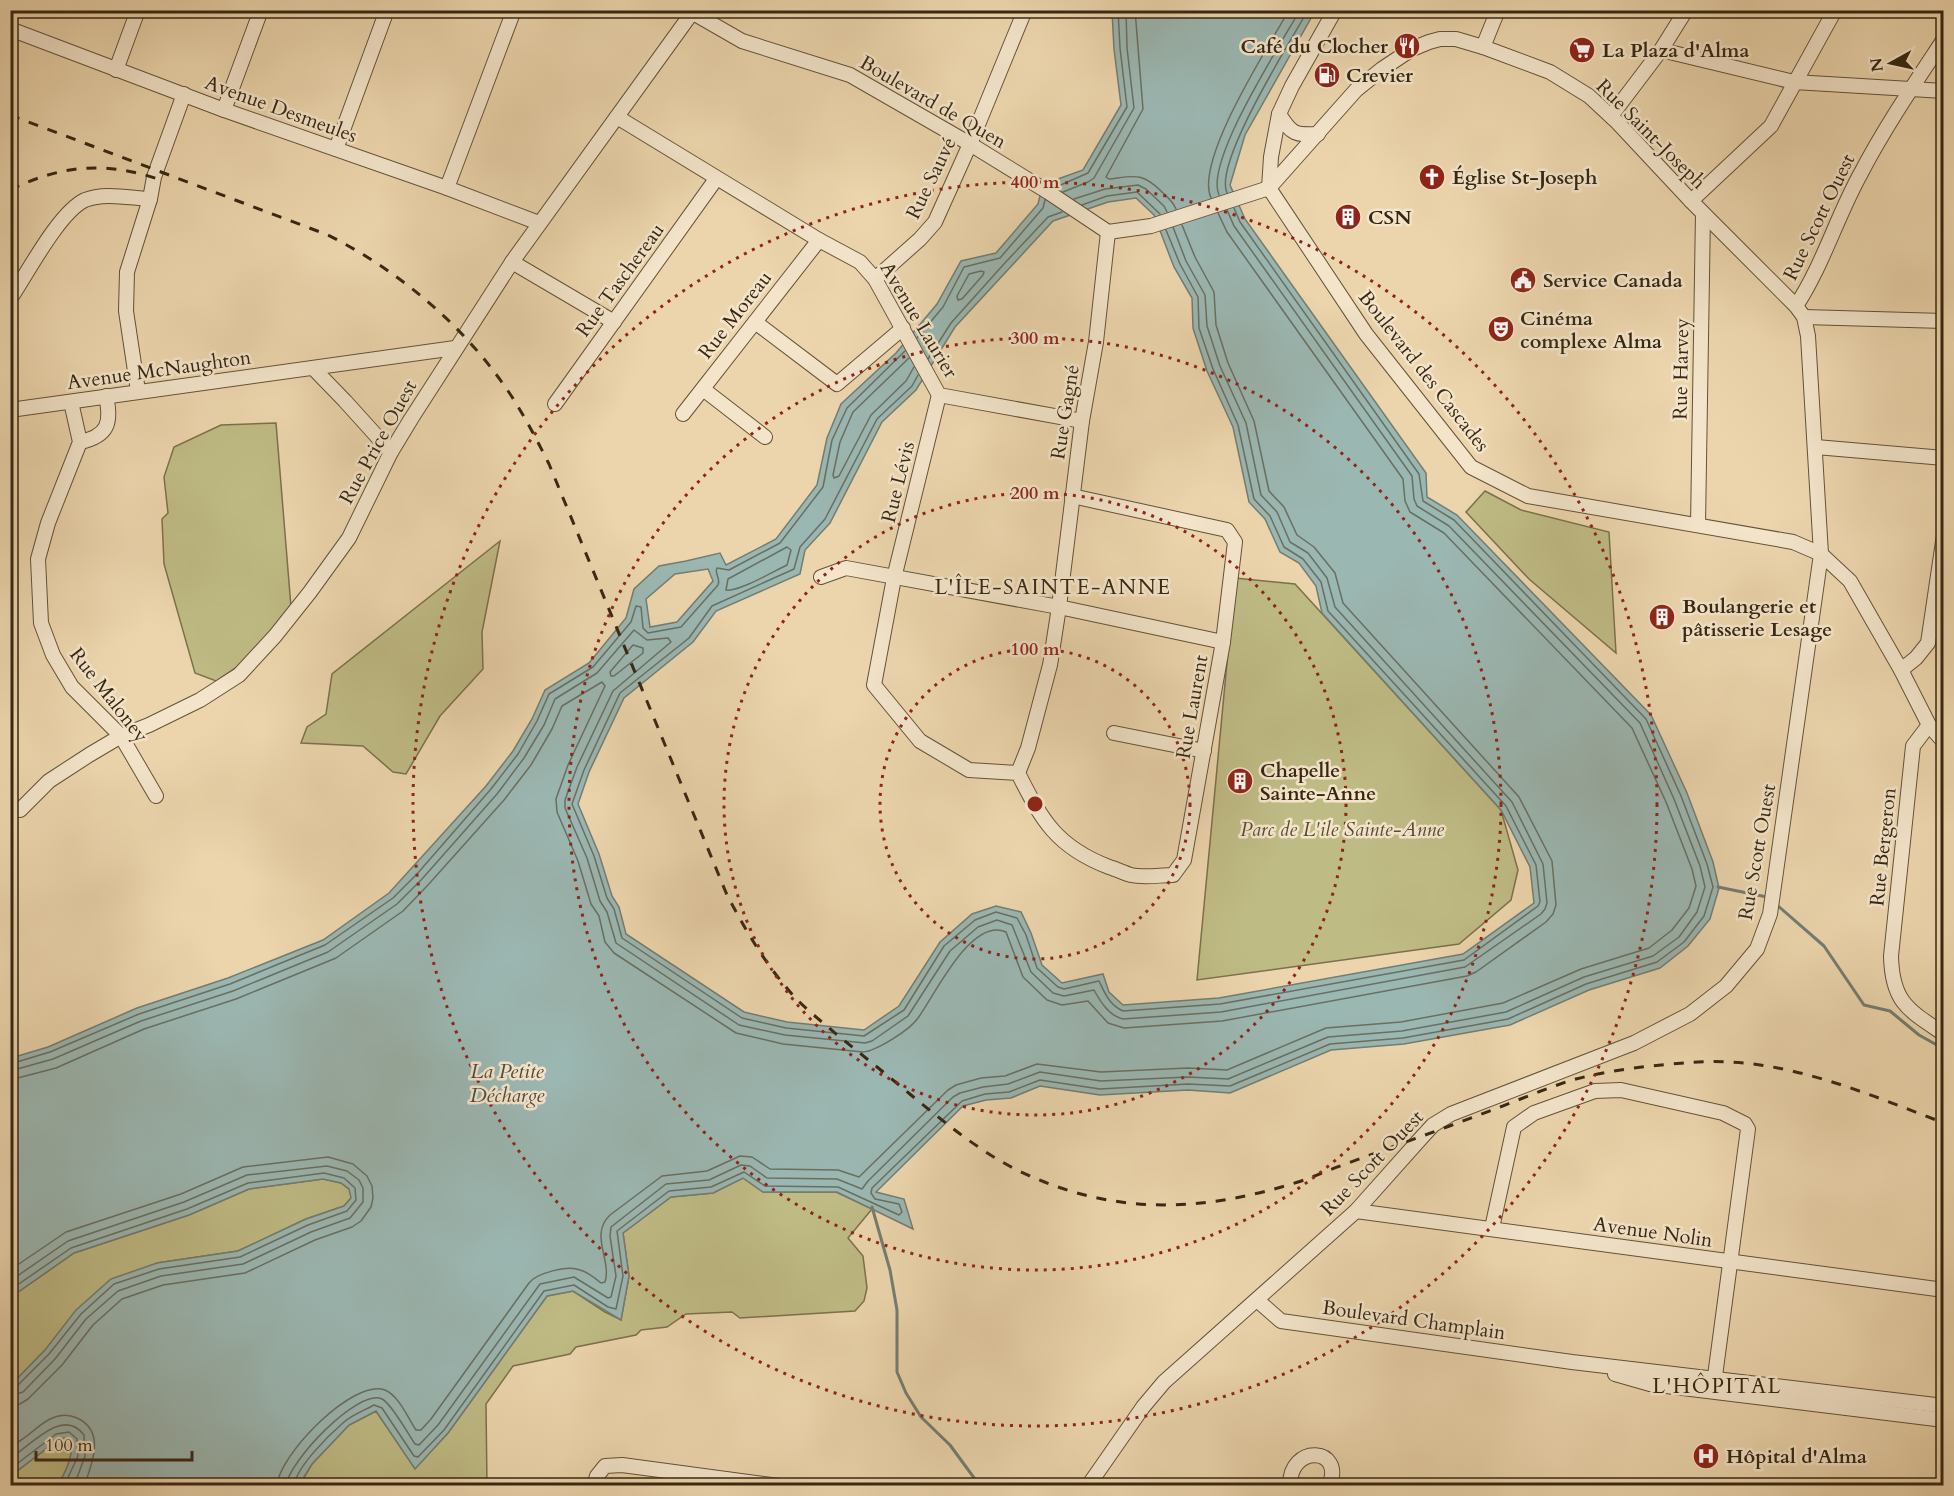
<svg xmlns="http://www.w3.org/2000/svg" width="1954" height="1496" font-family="Cardo,serif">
	<rect width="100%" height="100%" fill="#ecd5ad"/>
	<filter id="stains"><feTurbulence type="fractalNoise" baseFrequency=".00333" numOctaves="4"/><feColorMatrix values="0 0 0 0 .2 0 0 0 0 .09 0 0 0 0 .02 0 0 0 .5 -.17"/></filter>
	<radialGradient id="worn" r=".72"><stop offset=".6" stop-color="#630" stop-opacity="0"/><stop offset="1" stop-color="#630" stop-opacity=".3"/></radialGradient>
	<!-- green -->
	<g fill="#bfbb85" stroke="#7b714c" stroke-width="1.5">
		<polygon points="276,423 291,607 247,660 216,681 195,673 164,564 162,519 168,513 164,477 174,447 221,425"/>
		<polygon points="1485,491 1521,510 1609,532 1616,653 1529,579 1466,512"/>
		<polygon points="500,541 482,632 483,669 440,716 406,774 393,772 363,746 301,743 307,727 326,714 332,674"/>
		<polygon points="1235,578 1295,584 1501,810 1518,870 1511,900 1459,944 1197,980"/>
		<polygon points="743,1178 763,1192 836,1192 872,1209 848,1238 863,1256 867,1288 864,1301 855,1311 740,1318 732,1312 686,1314 667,1327 641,1330 636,1335 576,1347 570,1354 513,1366 486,1404 487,1485 299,1486 312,1464 349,1425 376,1411 415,1468 448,1433 547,1296 573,1291 605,1312 621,1320 629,1276 623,1233 671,1197 713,1193"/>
		<polygon points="323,1179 341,1183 350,1190 351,1198 344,1206 306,1219 238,1251 157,1263 45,1350 11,1385 11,1297 74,1253 189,1215 249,1189"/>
		<path d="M66,1438L72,1441C72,1457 67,1472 57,1485H11L10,1467L17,1471L59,1439Z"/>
	</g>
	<!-- water -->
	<path fill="#9bb7b2" stroke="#737d72" stroke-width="1.5" fill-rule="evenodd" d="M1112,11H1315L1245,135L1230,185L1245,219L1426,473L1427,497L1457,515L1651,715L1687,793L1713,862L1719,888L1710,919L1688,946L1660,968L1589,990L1510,1025L1404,1044L1331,1050L1230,1093L1188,1090L1100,1095L1040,1086L1011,1098L986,1100L963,1106L876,1192L904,1199L913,1229L837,1192H763L743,1178L713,1193L671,1197L623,1233L629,1276L621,1320L573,1291L547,1296L448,1433L415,1469L376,1411L349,1425L312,1464L299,1485H57C67,1472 72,1457 72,1441L66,1438L59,1439L17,1471L11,1467V1385L45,1350L76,1310L111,1279L157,1263L238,1251L306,1219L344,1206L351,1198L349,1189L341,1183L323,1179L249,1189L189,1215L74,1253L11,1297V1058L48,1047L137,1008L228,978L323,940L389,893L486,786L513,751L532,719L545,690L589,663L626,618L634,589L659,566L686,561L720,553L726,565L776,539L817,485L827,438L841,404L896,353L937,304L961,261L996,253L1038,204L1042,188L1058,179L1083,170L1121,105L1114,49ZM1136,198L1154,215L1174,267L1192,298L1193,328L1207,371L1233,427L1249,502L1265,519L1280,552L1299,563L1316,586L1322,613L1501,810L1530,867L1534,903L1463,954L1219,998L1123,1005L1109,992L1103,974L1062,983L1042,965L1031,933L1021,912L996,906L972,914L940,942L899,1006L864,1030L787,1022L744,1012L626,934L619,907L612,896L599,854L578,804L589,772L624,698L693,642L716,611L800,574L805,550L830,523L882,422L916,390L955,327L1053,221L1108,202ZM708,569L713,581L677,622L650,627L646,599L675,574Z"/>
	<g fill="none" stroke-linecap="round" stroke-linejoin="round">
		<!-- shore -->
		<g stroke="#696f62" stroke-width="1.5">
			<path d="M1135,10L1143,109L1106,177L1109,179C1134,176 1142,172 1161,191C1167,197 1173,201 1176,209"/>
			<polyline points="1056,187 1088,173 1127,107 1120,48 1118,10"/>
			<polyline points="1063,192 1088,182 1094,178 1134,108 1127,48 1126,10"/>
			<path d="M1227,193C1213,163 1291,41 1308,10"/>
			<path d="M1219,195C1204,162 1281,44 1300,10"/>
			<path d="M1211,198C1194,161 1269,46 1289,10"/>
			<polyline points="1074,199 1105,189 1138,185 1146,189 1164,206 1167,212"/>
			<polyline points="1082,205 1107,196 1137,192 1160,214"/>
			<polygon points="981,271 984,272 983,275 962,299 958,300 957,296 969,274"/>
			<polyline points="917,338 943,307 964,267 1000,258 1043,208 1045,200"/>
			<polyline points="909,358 853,412 840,442 833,475 834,478 839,476 871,415 906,381 914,367"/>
			<polyline points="928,359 951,323 1003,265 1048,217 1062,212"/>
			<path d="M918,375L912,386L877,419L825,519L800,547L794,569L712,606L689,638L620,693L584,770L572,804L594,856L607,898L614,909L622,938L742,1018L786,1028L864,1036L904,1010L944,946L975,920L996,912L1017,918L1026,935L1037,968L1058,987L1064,989L1099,981C1105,993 1109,1005 1123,1011L1220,1004L1464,960L1538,906L1540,902L1536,865L1506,806L1328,611L1321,582L1303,559L1284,547L1270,516L1254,499L1238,425L1213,369L1199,328L1198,297L1180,264L1166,230"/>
			<path d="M787,547L791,550L787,565C774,571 739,592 726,590L728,579Z"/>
			<polygon points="633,645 643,648 643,653 614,676 611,676 610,672"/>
			<path d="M10,1064L50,1052L139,1014L230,984L325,945L393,898L417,874L491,789L518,754L537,721L549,694L593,667L631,622L636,606L641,607L643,628L648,633L681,627L718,585C721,578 714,574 717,568L729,570L780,543L823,487L832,440L847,408L905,351"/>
			<path d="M10,1071L53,1059L141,1021L233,991L328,952L397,904L422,879L497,794L524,758L544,725L555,699L597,673L634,630L647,640L668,638L671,642L613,691L577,767L565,800V808L587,858L600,901L607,912L616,943L739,1025L785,1035L865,1043L872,1041L908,1016L950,951L978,927L997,920L1012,925L1031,972L1053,993L1064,996L1094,990C1100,1001 1109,1016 1123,1019L1221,1012L1465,967L1541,914L1545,909L1547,903L1543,864L1512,802L1335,607L1327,578L1308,553L1290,542L1277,512L1261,495L1246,423L1220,366L1207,326L1205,295L1186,261L1173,227"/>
			<path d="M10,1080L56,1068L144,1029L236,999L336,958L403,911L428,885L504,800L531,765L552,729L562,706L602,682L605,686L568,765L556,799L557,812L578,861L591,904L599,916L605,942L614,953L736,1033L783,1044L863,1052C876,1051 910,1030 918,1018C934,997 971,916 1006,932L1023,977L1047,1000L1062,1005L1088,1001L1108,1023L1124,1028L1222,1021L1467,976L1476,972L1546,922L1553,914L1556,905L1552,861L1519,797L1343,603L1335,573L1314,547L1297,535L1284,507L1269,491L1254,421L1228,363L1216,325L1214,292L1195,257L1182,225"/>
			<polyline points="10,1270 66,1232 181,1194 243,1167 328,1157 353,1164 367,1176 372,1186 373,1198 371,1207 361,1221 352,1227 315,1240 245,1273 163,1285 122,1299 93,1325 62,1365 28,1399 20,1404 10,1405"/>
			<polyline points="10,1281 68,1241 184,1202 247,1175 327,1166 347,1171 359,1180 363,1188 363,1202 350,1218 311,1232 243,1264 161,1276 118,1291 86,1319 55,1359 23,1392 10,1396"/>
			<polyline points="10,1290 71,1248 187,1209 248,1183 324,1173 344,1178 355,1188 356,1200 347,1211 308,1225 240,1257 159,1269 114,1284 81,1314 49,1354 17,1386 10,1388"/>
			<path d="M10,1446C25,1441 36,1426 50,1419C58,1415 68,1414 77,1418C106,1431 92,1464 84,1486"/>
			<path d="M10,1455L16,1454C34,1442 64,1408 84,1435L85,1456L74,1486"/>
			<polyline points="10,1462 18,1463 56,1434 69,1432 77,1439 78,1456 64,1486"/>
			<path d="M277,1486C278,1456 353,1378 385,1390C399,1396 408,1418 416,1430H421L431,1419L529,1283C537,1273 567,1265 580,1270C588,1272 595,1278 601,1283L605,1282C612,1260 589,1235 610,1215L662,1176L707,1171L740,1156L752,1157L770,1169L838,1170L859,1177L948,1090L956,1085L981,1078L1005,1076L1037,1064L1101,1072L1188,1068L1227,1070L1326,1028L1401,1022L1503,1003L1581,969L1649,948L1672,930L1689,908L1696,886L1692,869L1666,802L1632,728L1444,533L1410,512L1405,501L1403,479L1227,232L1218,213"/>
			<path d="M286,1486C288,1462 358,1388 382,1399C392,1404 408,1434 415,1444L419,1445L438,1425L540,1284L574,1277L608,1298L611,1297L616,1276L610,1236L611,1227L666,1184L709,1180L741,1165L750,1166L767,1178L837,1179L862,1189L868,1181L953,1097L960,1093L983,1087L1008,1084L1040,1072L1101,1081L1188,1077L1228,1079L1328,1037L1402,1031L1506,1012L1584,977L1653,956L1679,937L1697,912L1705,887L1700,866L1674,799L1640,723L1449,526L1417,506L1414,499L1412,476L1234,226L1227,210"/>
			<path d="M294,1486C296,1467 330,1434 344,1422C352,1415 365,1410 374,1405L382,1408L414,1456L418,1457L444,1430L544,1291L574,1285L608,1307L616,1309L623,1276L617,1231L669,1191L711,1187L744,1172L765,1186L838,1187L899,1215L902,1212L899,1204L875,1199L871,1193L872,1188L962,1101L985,1094L1009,1092L1040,1080L1100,1089L1188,1084L1230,1086L1330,1044L1403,1038L1508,1019L1586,984L1657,962L1684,942L1704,916L1713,887L1707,864L1681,796L1646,719L1454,520L1423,501L1419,474L1240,222L1234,208"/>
		</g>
		<!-- stream -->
		<g stroke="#737d72" stroke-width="3">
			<polyline points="1718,887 1767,897"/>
			<polyline points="1777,905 1824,946 1864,1005 1890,1011 1919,1035 1944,1049"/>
			<polyline points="872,1207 890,1270 897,1310 897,1372 906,1393 921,1417 950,1445 980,1486"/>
		</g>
		<defs>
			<g id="minor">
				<polyline points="688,10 742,41 850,75 970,144 1048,192 1108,232 1151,226 1269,188 1356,90 1382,69 1412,49 1429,42 1440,39 1456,39 1483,47 1550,72 1589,96 1618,123 1691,201 1796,306 1804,317 1808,336 1821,554 1770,914 1757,949 1726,986 1690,1014 1634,1043 1451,1114 1433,1125 1422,1137 1356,1211 1164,1382 1143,1407 1088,1486"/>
				<polyline points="1335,10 1292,86 1279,114 1271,157 1269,188 1366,334 1471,467 1528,496 1793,542 1821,554 1850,581 1901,670 1929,725 1944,742"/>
				<polyline points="10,29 224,110 447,188 539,223"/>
				<polyline points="1483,47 1498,10"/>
				<polyline points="1661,50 1794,82 1944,91"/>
				<polyline points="116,70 138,10"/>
				<polyline points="224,110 261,10"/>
				<path d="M1279,114C1292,135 1295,135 1318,134"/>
				<polyline points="1611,116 1661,50 1686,10"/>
				<polyline points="617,117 819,240 860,262 875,279 939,395 1082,421"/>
				<polyline points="336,149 387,10"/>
				<polyline points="447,188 514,10"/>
				<polyline points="1691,201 1771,126 1835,10"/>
				<polyline points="512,262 614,322"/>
				<polyline points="875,279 920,239 935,222 970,144 1025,10"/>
				<path d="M10,299C27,274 59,212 85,200C104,192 130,198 150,199"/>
				<path d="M1796,306C1823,265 1837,216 1861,173C1885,127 1915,83 1944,39"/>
				<polyline points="1804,317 1944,321"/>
				<polyline points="755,322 837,384 903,328"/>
				<polyline points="313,368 345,401 391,452"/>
				<polyline points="703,389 765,437"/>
				<polyline points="138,391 126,311 127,272 150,199 154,177 184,94"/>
				<path d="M939,395L894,578L874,685L920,741L969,770L1018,773C1042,821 1057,847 1109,867C1116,869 1124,873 1131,875C1144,878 1160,875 1173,875L1184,860L1223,642L1235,542L1227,530L1072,496"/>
				<polyline points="71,402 80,442 48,523 38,559 41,623 53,655 72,687 121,736 156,796"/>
				<polyline points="555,404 716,179"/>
				<polyline points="10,410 455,348"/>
				<polyline points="683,414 819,240"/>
				<path d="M80,442C108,436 112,423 106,396"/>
				<polyline points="1816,447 1944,458"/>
				<polyline points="1698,525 1703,213"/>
				<polyline points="821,577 846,568 1059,607 1223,642"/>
				<polyline points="1901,670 1916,658 1928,643 1944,535"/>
				<path d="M1929,725L1913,746L1891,956C1892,1002 1908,1010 1944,1034"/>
				<polyline points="1114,733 1204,751"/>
				<polyline points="1018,773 1028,748 1050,665 1059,607 1082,421 1096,342 1108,232"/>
				<polyline points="20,810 49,781 89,755 121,736 149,725 200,700 239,675 275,636 310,592 349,538 391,452 411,419 512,262 694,10"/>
				<polyline points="1356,1211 1944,1290"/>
				<polyline points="1492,1228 1514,1127 1534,1113 1595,1091 1621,1090 1723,1113 1745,1124 1748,1129 1713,1391"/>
				<polyline points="1257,1300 1281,1321 1572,1362 1944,1406"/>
				<polyline points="1615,1374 1650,1384 1944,1420"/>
				<polyline points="594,1486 597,1476 605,1466 622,1465 779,1486"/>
				<path d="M1290,1486C1289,1443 1346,1447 1329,1486"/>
			</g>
		</defs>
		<!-- minor casing -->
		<use href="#minor" stroke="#645239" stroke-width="16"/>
		<!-- minor -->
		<use href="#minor" stroke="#f3e4ca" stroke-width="14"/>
		<!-- rail -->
		<g stroke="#372712" stroke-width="3" stroke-dasharray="10 10" stroke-linecap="butt">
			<path d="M10,115L328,235C403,273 469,330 514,400C527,421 538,442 549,464L727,895C744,927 762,959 786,987C800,1005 819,1019 836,1034C861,1054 886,1074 911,1095C948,1125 986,1157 1030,1176C1120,1216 1206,1211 1298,1182C1314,1177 1328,1170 1343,1165C1389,1148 1434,1132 1479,1115C1509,1104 1539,1091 1569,1081C1610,1069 1656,1065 1698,1062C1784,1057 1865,1093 1944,1123"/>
			<path d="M10,190C61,165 105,161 158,179"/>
		</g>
	</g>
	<!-- distance rings -->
	<g fill="none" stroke="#8f2418" stroke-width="3" stroke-dasharray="3 6">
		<circle cx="1035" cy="804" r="155"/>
		<circle cx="1035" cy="804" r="311"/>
		<circle cx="1035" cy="804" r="466"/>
		<circle cx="1035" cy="804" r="622"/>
	</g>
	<!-- icons -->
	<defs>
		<symbol id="restaurant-disc" viewBox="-11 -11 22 22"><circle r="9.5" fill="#8f2418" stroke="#f3e4ca"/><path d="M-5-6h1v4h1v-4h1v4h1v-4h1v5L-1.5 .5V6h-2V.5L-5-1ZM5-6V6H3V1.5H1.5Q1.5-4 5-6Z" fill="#fff"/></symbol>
		<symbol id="supermarket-disc" viewBox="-11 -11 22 22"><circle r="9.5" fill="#8f2418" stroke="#f3e4ca"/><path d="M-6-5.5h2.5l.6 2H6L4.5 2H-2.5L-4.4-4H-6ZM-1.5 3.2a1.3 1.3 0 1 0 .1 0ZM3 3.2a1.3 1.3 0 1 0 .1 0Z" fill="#fff"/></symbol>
		<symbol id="fuel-disc" viewBox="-11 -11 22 22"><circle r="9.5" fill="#8f2418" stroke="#f3e4ca"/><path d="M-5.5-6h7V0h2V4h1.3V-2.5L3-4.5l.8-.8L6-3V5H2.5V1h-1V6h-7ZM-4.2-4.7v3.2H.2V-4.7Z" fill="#fff"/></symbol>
		<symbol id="church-disc" viewBox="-11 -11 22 22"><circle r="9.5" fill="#8f2418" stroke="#f3e4ca"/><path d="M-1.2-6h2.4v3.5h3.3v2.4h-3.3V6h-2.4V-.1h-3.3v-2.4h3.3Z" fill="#fff"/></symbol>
		<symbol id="building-disc" viewBox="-11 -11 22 22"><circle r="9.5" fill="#8f2418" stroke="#f3e4ca"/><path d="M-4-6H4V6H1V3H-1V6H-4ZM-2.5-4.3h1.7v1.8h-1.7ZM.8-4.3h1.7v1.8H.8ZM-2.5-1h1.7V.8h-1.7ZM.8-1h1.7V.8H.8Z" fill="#fff"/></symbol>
		<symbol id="civic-disc" viewBox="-11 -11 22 22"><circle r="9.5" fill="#8f2418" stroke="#f3e4ca"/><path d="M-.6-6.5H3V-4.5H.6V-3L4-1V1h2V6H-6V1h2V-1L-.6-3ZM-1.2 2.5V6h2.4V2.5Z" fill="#fff"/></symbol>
		<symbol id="theatre-disc" viewBox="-11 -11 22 22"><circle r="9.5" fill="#8f2418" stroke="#f3e4ca"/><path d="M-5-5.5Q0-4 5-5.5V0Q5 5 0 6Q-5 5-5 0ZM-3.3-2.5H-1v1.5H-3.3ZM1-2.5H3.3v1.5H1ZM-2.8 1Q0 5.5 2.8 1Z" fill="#fff"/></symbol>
		<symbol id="hospital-disc" viewBox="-11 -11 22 22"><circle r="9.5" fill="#8f2418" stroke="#f3e4ca"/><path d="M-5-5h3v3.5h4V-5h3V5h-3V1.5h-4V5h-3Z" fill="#fff"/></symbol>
	</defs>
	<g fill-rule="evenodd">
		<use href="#restaurant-disc" x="1392" y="31" width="30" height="30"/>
		<use href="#supermarket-disc" x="1567" y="35" width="30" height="30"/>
		<use href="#fuel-disc" x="1312" y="60" width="30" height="30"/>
		<use href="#church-disc" x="1417" y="162" width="30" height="30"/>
		<use href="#building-disc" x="1333" y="202" width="30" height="30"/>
		<use href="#civic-disc" x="1508" y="265" width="30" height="30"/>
		<use href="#theatre-disc" x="1486" y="314" width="30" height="30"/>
		<use href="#building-disc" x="1647" y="602" width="30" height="30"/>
		<use href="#building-disc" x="1225" y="766" width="30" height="30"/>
		<use href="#hospital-disc" x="1691" y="1441" width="30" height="30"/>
	</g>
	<g text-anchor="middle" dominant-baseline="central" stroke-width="5" stroke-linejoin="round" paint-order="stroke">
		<!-- poi labels -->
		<g font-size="20" font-weight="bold" fill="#372712" stroke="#f3e4ca" text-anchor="start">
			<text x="1388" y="46" text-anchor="end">Café du Clocher</text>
			<text x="1602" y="50">La Plaza d'Alma</text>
			<text x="1346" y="75">Crevier</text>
			<text x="1452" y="177">Église St-Joseph</text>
			<text x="1368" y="217">CSN</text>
			<text x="1543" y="280">Service Canada</text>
			<text x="1520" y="318">Cinéma<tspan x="1520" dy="23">complexe Alma</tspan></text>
			<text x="1682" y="606">Boulangerie et<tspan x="1682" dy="23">pâtisserie Lesage</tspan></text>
			<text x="1260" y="770">Chapelle<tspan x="1260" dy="23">Sainte-Anne</tspan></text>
			<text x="1726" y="1456">Hôpital d'Alma</text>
		</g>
		<!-- street labels -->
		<g font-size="20" fill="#372712" stroke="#f3e4ca">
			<text transform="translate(933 102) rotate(30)">Boulevard de Quen</text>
			<text transform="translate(281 109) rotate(20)">Avenue Desmeules</text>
			<text transform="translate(1651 134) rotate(45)">Rue Saint-Joseph</text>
			<text transform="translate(931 178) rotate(-64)">Rue Sauvé</text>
			<text transform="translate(1819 217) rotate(-64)">Rue Scott Ouest</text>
			<text transform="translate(620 280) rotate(-54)">Rue Taschereau</text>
			<text transform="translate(735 315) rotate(-52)">Rue Moreau</text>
			<text transform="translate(919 320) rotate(59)">Avenue Laurier</text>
			<text transform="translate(1681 369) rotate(-89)">Rue Harvey</text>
			<text transform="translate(159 370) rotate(-8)">Avenue McNaughton</text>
			<text transform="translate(1424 371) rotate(52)">Boulevard des Cascades</text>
			<text transform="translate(1065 412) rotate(-81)">Rue Gagné</text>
			<text transform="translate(378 442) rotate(-61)">Rue Price Ouest</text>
			<text transform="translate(898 482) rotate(-76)">Rue Lévis</text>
			<text transform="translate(109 695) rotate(52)">Rue Maloney</text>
			<text transform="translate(1192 707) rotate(-80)">Rue Laurent</text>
			<text transform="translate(1883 847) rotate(-84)">Rue Bergeron</text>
			<text transform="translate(1757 852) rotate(-80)">Rue Scott Ouest</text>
			<text transform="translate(1372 1163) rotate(-46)">Rue Scott Ouest</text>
			<text transform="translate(1653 1232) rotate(8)">Avenue Nolin</text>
			<text transform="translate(1414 1320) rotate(8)">Boulevard Champlain</text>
		</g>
		<!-- park labels -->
		<g font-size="20" font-style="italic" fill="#594c2f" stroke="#f3e4ca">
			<text x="1342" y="829">Parc de L'ile Sainte-Anne</text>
		</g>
		<!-- neighbourhood labels -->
		<g font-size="21" letter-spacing="1.5" fill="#372712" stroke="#f3e4ca">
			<text x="1053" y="587">L'ÎLE-SAINTE-ANNE</text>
			<text x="1717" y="1386">L'HÔPITAL</text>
		</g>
		<!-- water labels -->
		<g font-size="21" font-style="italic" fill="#504b3a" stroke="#f3e4ca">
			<text x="507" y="1071">La Petite<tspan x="507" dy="24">Décharge</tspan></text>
		</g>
	</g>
	<circle cx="1035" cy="804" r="9" fill="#8f2418" stroke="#f3e4ca" stroke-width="3"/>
	<g font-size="18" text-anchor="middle" font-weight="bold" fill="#8f2418" stroke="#f3e4ca" stroke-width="5" stroke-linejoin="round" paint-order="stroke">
		<text x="1035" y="188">400 m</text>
		<text x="1035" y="344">300 m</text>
		<text x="1035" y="499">200 m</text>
		<text x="1035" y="655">100 m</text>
	</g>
	<!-- margin -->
	<rect width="1954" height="1496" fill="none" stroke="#ecd5ad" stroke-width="36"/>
	<rect x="12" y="12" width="1930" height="1472" fill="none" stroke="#372712" stroke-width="3"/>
	<rect x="18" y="18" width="1918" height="1460" fill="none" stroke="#372712" stroke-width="1.5"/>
	<!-- north arrow -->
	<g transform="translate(1891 63) rotate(262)" stroke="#f3e4ca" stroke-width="4.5" paint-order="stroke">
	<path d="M0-4.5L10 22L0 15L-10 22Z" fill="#372712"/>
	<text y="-9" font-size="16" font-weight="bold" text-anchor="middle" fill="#372712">N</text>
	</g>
	<!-- scale -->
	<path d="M36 1451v9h156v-9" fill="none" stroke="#372712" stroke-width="3"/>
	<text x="45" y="1451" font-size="18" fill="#372712" stroke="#f3e4ca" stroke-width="4.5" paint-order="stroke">100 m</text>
	<rect width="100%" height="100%" filter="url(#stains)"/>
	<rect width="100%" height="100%" fill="url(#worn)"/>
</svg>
